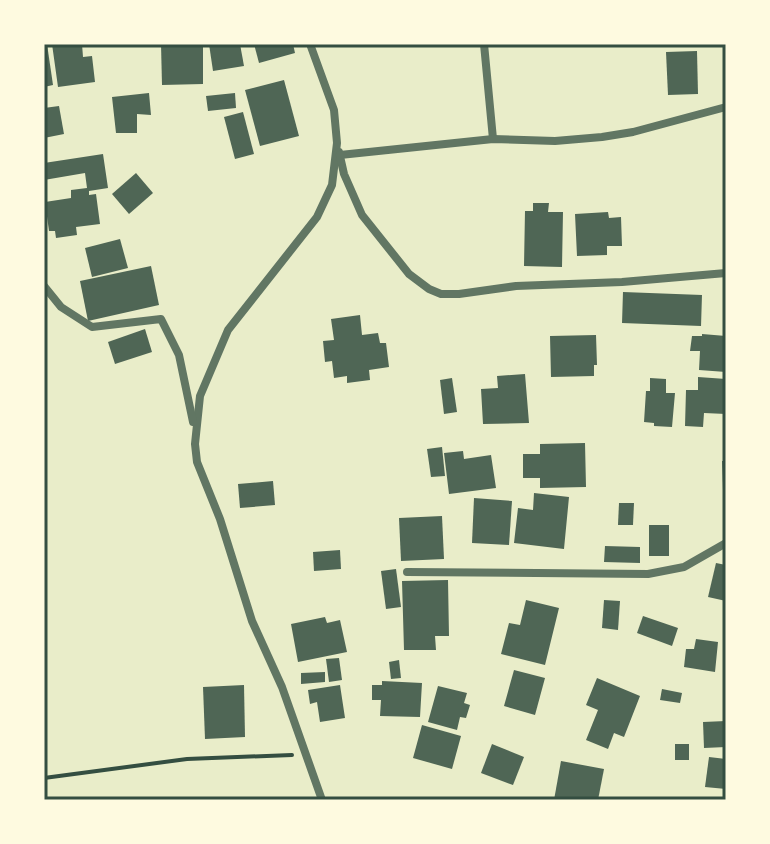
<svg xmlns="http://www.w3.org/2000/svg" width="770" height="844" font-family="'Work Sans',sans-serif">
	<rect width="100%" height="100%" fill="#e9edc9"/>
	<!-- building -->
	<g fill="#4f6655">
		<polygon points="44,44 47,44 53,85 44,87"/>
		<polygon points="52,44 82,44 83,57 92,56 95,82 58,87"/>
		<polygon points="161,44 203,44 203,84 162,85"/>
		<polygon points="209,44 240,44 244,66 213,71"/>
		<polygon points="254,44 293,44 295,53 259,63"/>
		<polygon points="697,51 698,94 668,95 666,52"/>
		<polygon points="284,80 299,136 260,146 245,90"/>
		<polygon points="149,93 151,115 137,114 137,133 116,133 112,97"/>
		<polygon points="235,93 236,108 208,111 206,96"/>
		<polygon points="59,106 64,134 44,138 44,108"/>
		<polygon points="243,112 254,154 235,159 224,117"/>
		<polygon points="103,154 108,188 89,191 89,195 96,194 100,224 76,227 77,235 56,238 55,231 49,231 45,202 71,198 71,190 87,188 85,173 44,180 44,163"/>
		<polygon points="136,173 153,193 129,214 112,194"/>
		<polygon points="533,203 549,203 548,212 563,212 562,267 524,266 525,211 533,211"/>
		<polygon points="608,212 609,218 621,217 622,246 607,246 607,255 577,256 575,214"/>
		<polygon points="120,239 128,268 92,277 85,248"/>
		<polygon points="151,266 159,305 88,321 80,281"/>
		<polygon points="623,292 702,295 701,326 622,323"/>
		<polygon points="360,315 362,335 378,333 380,343 386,343 389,367 369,370 370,380 347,383 347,376 334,378 332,361 325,362 323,341 334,340 331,319"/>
		<polygon points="145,329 152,352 115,364 108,342"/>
		<polygon points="702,334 726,336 726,372 699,370 700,351 690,351 692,336 702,336"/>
		<polygon points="596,335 597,365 594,365 594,376 551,377 550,336"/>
		<polygon points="525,374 529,423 483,424 481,389 498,388 497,376"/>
		<polygon points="698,377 726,379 726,414 704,413 703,427 685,426 686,390 698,390"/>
		<polygon points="452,378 457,412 444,414 440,380"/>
		<polygon points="650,378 666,379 666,393 675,393 672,427 654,426 654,423 644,422 646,391 650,391"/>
		<polygon points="585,443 586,487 540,488 540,478 523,478 523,454 540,454 540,444"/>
		<polygon points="442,447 445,476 431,477 427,449"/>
		<polygon points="463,451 464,459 491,455 496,488 449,494 444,453"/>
		<polygon points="722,461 726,461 726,489 723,489"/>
		<polygon points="273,481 275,505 240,508 238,484"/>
		<polygon points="534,493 569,497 564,549 514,543 518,508 533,510"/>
		<polygon points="474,498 512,501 509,545 472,543"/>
		<polygon points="619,503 634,503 633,525 618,525"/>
		<polygon points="442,516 444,559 401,561 399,518"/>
		<rect x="649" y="525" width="20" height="31"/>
		<polygon points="605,546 640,547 640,563 604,562"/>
		<polygon points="340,550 341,569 314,571 313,552"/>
		<polygon points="716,563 726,565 726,601 708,597"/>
		<polygon points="396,569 401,607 386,609 381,571"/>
		<polygon points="448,580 449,636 435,636 436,650 404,650 402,581"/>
		<polygon points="526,600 559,608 545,665 501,654 509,623 520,625"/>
		<polygon points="604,600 620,601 618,630 602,628"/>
		<polygon points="643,616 678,628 672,646 637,633"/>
		<polygon points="325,617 327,623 340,620 347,652 298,662 291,624"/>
		<polygon points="696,639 718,642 715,672 684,667 686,649 694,649"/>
		<polygon points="339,658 342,680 329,682 326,659"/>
		<polygon points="399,660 401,678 391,679 389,662"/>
		<polygon points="514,670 545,678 535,715 504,706"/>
		<polygon points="325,672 325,682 301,684 301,673"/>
		<polygon points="597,678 640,696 624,737 614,733 608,749 586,740 598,710 586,705"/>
		<polygon points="382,681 422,683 420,717 380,716 381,700 372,700 372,685 382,685"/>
		<polygon points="244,685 245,737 205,739 203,687"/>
		<polygon points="340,685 345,718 320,722 317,702 310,704 308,690"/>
		<polygon points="438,686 467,693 464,703 470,705 466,718 460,717 457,730 428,722"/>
		<polygon points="662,689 682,693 680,703 660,700"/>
		<polygon points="726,721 726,747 704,748 703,722"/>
		<polygon points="422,725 461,736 452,769 413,758"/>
		<polygon points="492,744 524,757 513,785 481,773"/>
		<rect x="675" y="744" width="14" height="16"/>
		<polygon points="709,757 726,759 726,789 705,787"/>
		<polygon points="561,761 604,769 598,800 554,800"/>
	</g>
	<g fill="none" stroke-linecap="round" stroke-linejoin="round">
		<!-- path -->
		<polyline stroke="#344e41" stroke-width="4" points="44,778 187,759 292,755"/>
		<!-- minor -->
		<g stroke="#617663" stroke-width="8">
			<polyline points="310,44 334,110 337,143 332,185 317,217 228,330 200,396 195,444 197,462 220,519 252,621 282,687 322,800"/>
			<polyline points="484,44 493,139"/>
			<polyline points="339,152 344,174 362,215 409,274 429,289 441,294 459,294 516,286 622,282 726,273"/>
			<polyline points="340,155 493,139 555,141 602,137 633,132 726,107"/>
			<polyline points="44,286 61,307 92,327 161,319 179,355 193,422"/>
			<polyline points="407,572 648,574 684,567 726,543"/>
		</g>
	</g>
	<!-- border -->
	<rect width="770" height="844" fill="none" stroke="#fefae0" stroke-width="92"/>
	<rect x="46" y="46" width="678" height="752" fill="none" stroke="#344e41" stroke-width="3"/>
</svg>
